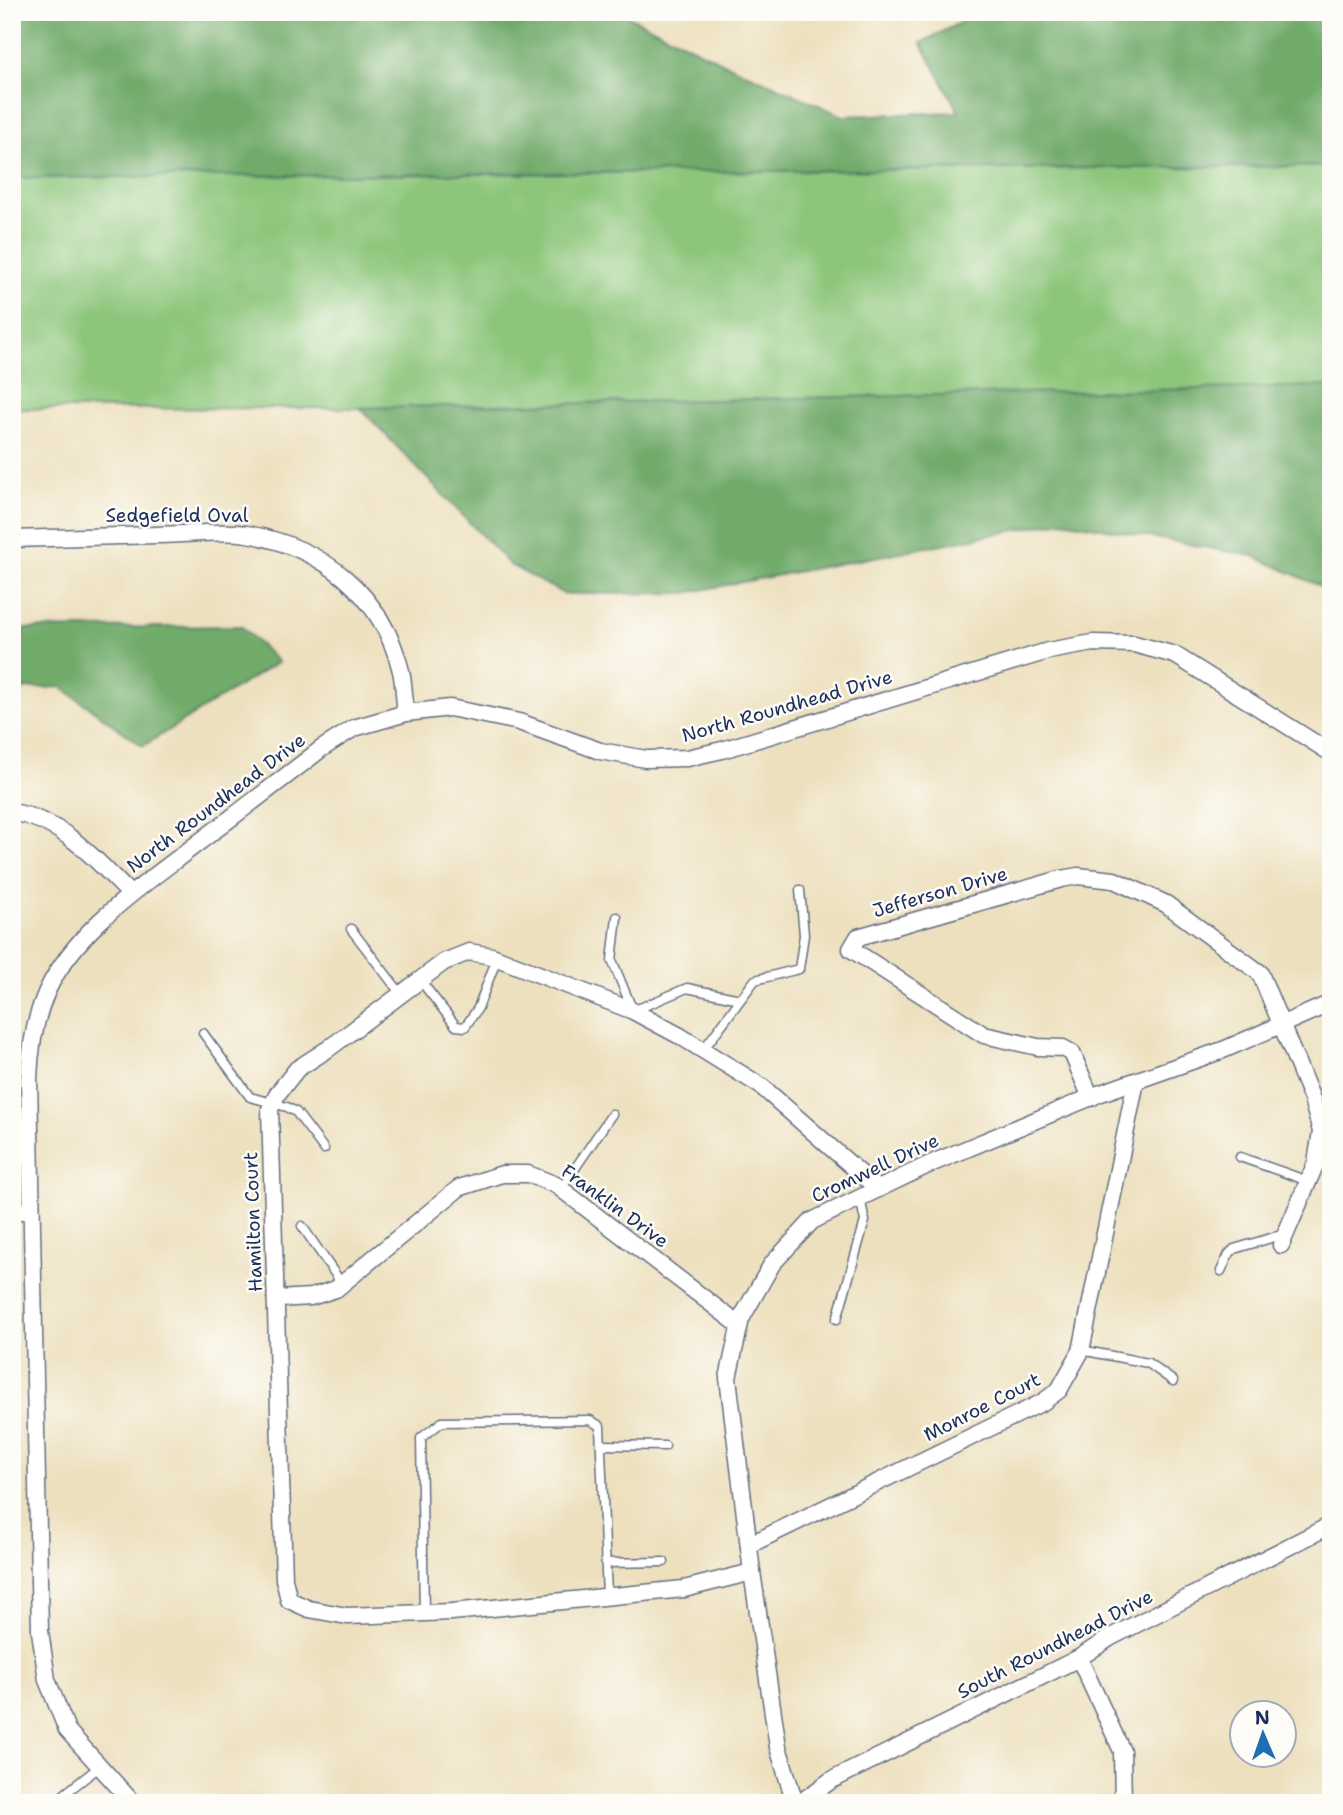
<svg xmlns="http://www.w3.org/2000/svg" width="1343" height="1815" font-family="'Shantell Sans',sans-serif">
	<rect width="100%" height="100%" fill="#fdfcf7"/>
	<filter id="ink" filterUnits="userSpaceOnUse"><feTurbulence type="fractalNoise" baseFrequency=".0143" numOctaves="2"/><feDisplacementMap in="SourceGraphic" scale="14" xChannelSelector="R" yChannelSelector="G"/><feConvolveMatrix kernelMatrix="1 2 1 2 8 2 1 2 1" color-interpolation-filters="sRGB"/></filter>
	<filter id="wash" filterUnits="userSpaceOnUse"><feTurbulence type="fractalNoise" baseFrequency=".00686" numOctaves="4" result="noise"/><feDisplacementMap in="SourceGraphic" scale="28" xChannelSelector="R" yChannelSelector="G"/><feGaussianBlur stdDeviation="1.57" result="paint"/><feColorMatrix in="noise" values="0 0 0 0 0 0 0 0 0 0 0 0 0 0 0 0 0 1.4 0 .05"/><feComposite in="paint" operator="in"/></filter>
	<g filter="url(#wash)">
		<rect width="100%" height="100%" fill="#ede0be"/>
		<!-- green -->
		<polygon fill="#8cc67a" stroke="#547a6c" stroke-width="2" points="1331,166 1331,386 360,408 12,409 12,178"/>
		<!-- forest -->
		<g fill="#71ab6a" stroke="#466d64" stroke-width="2">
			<polygon points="12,12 620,12 728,65 843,116 959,112 921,43 980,12 1331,12 1331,166 12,178"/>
			<polygon points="1331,386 1331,591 1253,556 1063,521 685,593 564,594 510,565 360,408"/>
			<polygon points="241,626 278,662 143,746 61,687 12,689 12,629"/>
		</g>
	</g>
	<g filter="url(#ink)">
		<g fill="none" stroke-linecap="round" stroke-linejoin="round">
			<defs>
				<g id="lane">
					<polyline points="617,917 612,960 633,1011 687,988 740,999"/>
					<polyline points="351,929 401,994"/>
					<polyline points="420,980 456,1026 465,1027 478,1008 497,958"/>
					<polyline points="203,1033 250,1097 287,1107 296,1112 324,1149"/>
					<polyline points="703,1050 755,980 799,969 804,935 800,890"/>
					<polyline points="1240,1157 1308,1181"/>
					<polyline points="561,1189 612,1114"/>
					<polyline points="302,1226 342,1284"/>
					<polyline points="1221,1271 1229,1254 1234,1249 1284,1234"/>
					<polyline points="837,1319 865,1221 860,1198"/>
					<polyline points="1081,1350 1148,1363 1173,1381"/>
					<polyline points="601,1445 665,1446"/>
					<polyline points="606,1563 664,1562"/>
					<polyline points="424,1613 421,1438 442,1422 590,1420 600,1426 607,1596"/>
					<polyline points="53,1803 99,1767"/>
				</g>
				<g id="street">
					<path d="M12,539C60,538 108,536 157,535C182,535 224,530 247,534C323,547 382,594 401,671C404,684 404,699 406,713"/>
					<path d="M12,812C64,821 95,859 130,894"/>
					<polyline points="1091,1098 1072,1053 1063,1048 1038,1047 984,1035 851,949 858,937 1061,879 1078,876 1114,880 1166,904 1260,973 1312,1099 1321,1131 1316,1163 1281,1245"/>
					<polyline points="12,1211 31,1211"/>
					<polyline points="277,1299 311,1297 336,1289 459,1188 502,1174 528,1174 556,1185 739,1325"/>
					<polyline points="749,1545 1043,1402 1059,1390 1081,1351 1136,1081"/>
					<polyline points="752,1572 684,1589 452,1612 347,1616 309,1609 289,1600 284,1579 270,1109 278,1093 297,1069 328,1049 444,962 469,952 492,956 633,1011 680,1036 761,1086 878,1189"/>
					<polyline points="1079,1658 1122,1751 1123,1803"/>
					<path d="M133,1803L67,1730L47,1680L40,1631L29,1079C30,1048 34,1020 47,991C76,929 141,887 194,846C236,814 279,782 321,749L354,728L406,713L450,708L519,722L600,751L646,759L687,758L722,750L1048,651L1093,643L1134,644L1175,655L1331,753"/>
					<polyline points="795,1803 778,1747 752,1572 728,1378 741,1319 772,1264 812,1221 930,1164 1101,1093 1223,1050 1331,1003"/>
					<polyline points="800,1803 830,1781 1079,1658 1111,1637 1331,1525"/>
				</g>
			</defs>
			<!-- lane casing -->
			<use href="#lane" stroke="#646d80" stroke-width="11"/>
			<!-- street casing -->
			<use href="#street" stroke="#646d80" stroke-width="19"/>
			<!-- lane -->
			<use href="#lane" stroke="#fff" stroke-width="8"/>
			<!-- street -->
			<use href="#street" stroke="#fff" stroke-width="16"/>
		</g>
	</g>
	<g text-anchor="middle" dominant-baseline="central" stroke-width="5" stroke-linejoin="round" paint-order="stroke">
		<!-- street labels -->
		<g font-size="19" fill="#1b2f5e" stroke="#fdfcf7">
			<text x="177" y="515">Sedgefield Oval</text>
			<text transform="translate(787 706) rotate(-16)">North Roundhead Drive</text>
			<text transform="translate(216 803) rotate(-37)">North Roundhead Drive</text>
			<text transform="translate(940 892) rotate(-16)">Jefferson Drive</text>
			<text transform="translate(875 1168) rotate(-25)">Cromwell Drive</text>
			<text transform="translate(615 1206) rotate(36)">Franklin Drive</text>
			<text transform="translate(253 1222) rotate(-92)">Hamilton Court</text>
			<text transform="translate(982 1407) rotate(-27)">Monroe Court</text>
			<text transform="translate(1055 1644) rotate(-27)">South Roundhead Drive</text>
		</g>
	</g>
	<!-- margin -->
	<rect width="1343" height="1815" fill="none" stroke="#fdfcf7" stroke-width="42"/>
	<!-- north arrow -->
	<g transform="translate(1263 1734) rotate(358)"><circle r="33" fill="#fdfcf7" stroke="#a3aaba" stroke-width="2"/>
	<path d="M0-5L12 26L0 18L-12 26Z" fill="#1f6fb2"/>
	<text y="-10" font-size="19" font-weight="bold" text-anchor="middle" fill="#1b2f5e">N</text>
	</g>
</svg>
